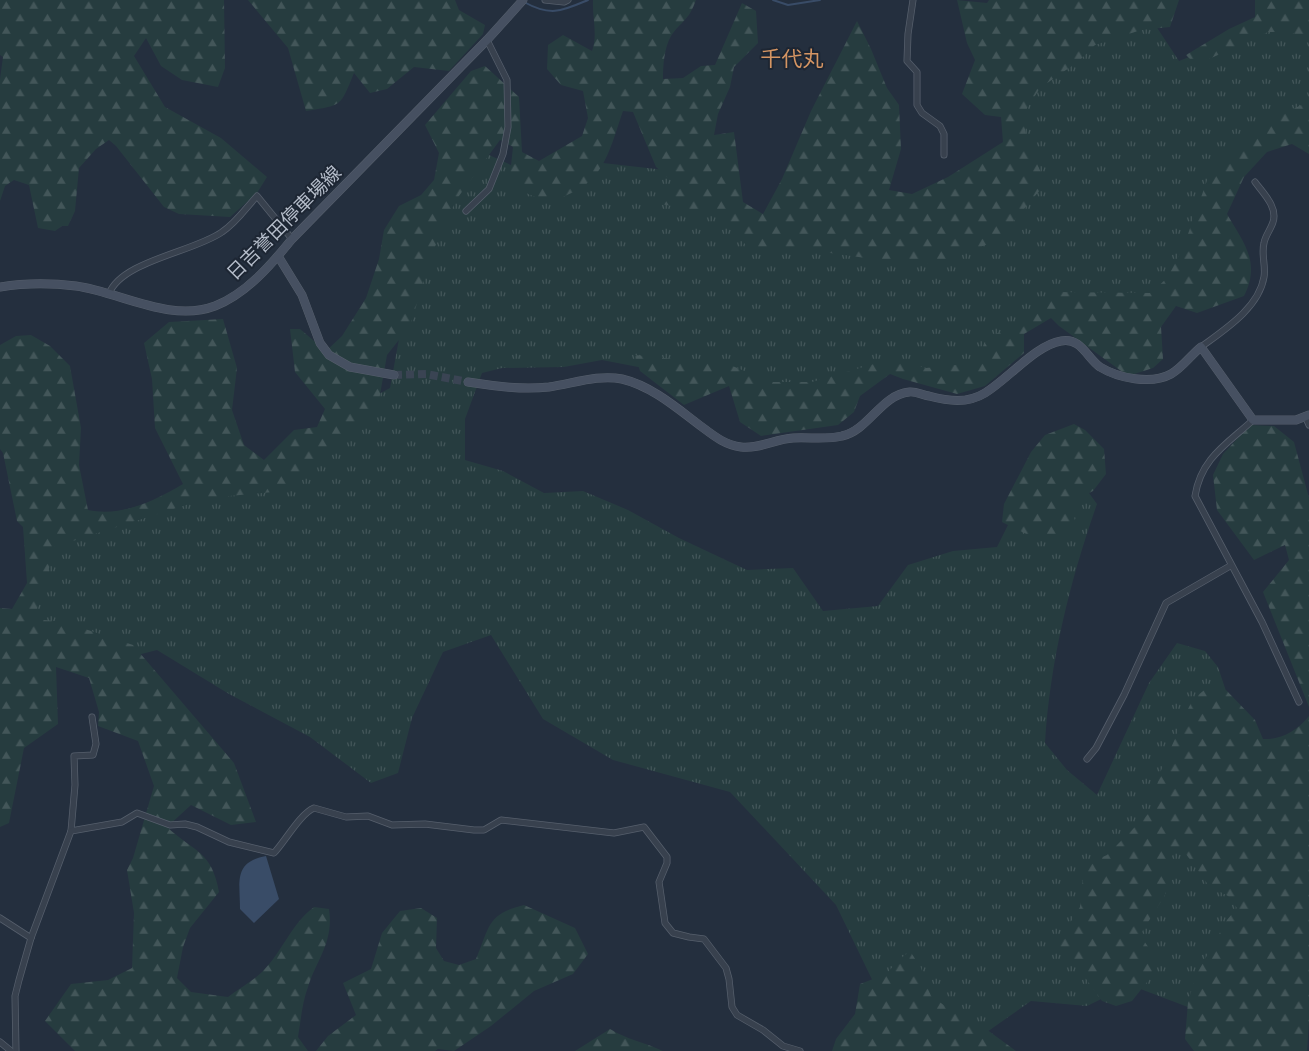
<svg xmlns="http://www.w3.org/2000/svg" width="1309" height="1051" font-family="'Space Grotesk','Noto Sans JP',sans-serif">
	<defs>
		<pattern id="grass-tufts" width="24" height="20" patternUnits="userSpaceOnUse" patternTransform="scale(1.25)"><rect width="24" height="20" fill="#263c3f"/><path d="M3 7l-1-3M5 7V3M7 7l1-3M15 17l-1-3M17 17v-4M19 17l1-3" fill="none" stroke="#435659"/></pattern>
		<pattern id="forest-firs" width="22" height="20" patternUnits="userSpaceOnUse" patternTransform="scale(1.25)"><rect width="22" height="20" fill="#263c3f"/><path d="M5 1l3.5 6h-7zM16 11l3.5 6h-7z" fill="#435659"/></pattern>
	</defs>
	<rect width="100%" height="100%" fill="#242f3e"/>
	<!-- grass -->
	<path fill="url(#grass-tufts)" d="M1309,15V133L1244,157L1154,313L1052,306L960,381L897,368L858,383L757,390L602,360L564,367L502,368L482,373L465,419V460L503,471L544,493L583,491L628,510L679,538L747,570L793,568L823,611L878,606L908,565L953,551L997,547L1017,507L1073,471L1097,504C1070,581 1050,661 1045,743L1067,770L1097,795L1149,683L1177,643L1205,651L1218,667L1238,727L1302,785L1214,1017L1130,985L1087,1006L1031,1001L960,1051L894,1025L836,905L730,792L613,760L543,719L491,635L443,652L412,718L398,773L371,783L310,737L229,694L157,650L122,659L33,637L30,601L51,529L249,477L351,409L390,388L407,295L478,150L535,176L594,162L683,172L751,225L1004,202L1012,92L1041,62L1152,20L1179,61L1239,37Z"/>
	<!-- forest -->
	<g fill="url(#forest-firs)">
		<polygon points="0,0 224,0 225,68 218,87 182,80 161,66 146,38 134,56 165,107 221,138 267,177 257,193 230,217 179,214 164,207 116,146 109,140 96,149 79,168 75,211 68,226 62,226 55,231 38,228 29,185 14,180 5,186 0,201 0,79 3,57 0,55"/>
		<path d="M248,0H455L459,10L485,25L483,34L449,71L414,67L387,89L370,93L354,73C340,107 343,105 306,111L288,48Z"/>
		<path d="M593,0H696C688,22 682,20 671,36C664,48 663,66 663,79L683,78L701,66L715,65L742,3L756,11L758,43L734,67L730,87L718,114L714,135L734,132L743,202L763,214L782,179L811,111L857,21L871,49L887,88L899,105L901,149L889,190L912,194L948,177L1003,142L1001,117L985,115L962,94L975,60L967,43L957,0L987,3L989,0H1179L1170,27L1141,30L1095,45L1079,61L1040,88L1022,116L1029,147L1046,183L1012,223L991,243L933,264H908L795,248L754,253L715,214L661,204L675,184L656,167L633,112L623,111C611,145 605,181 567,195C562,197 555,201 549,200C534,198 522,191 509,184L513,147L500,140L456,200L433,251L410,326L387,355L378,406L303,477L284,491L208,498L54,547L46,581L34,619L64,622L133,645L234,763L256,822L231,825L191,805L167,827C194,852 212,851 219,892L190,928L183,947L177,978L191,992L228,997C239,988 253,981 263,971C282,952 292,923 314,907L329,909C334,942 317,959 308,987C302,1003 301,1020 298,1037L308,1051H75L45,1021L71,984L108,980L132,968L134,913L127,870L133,858L154,786L138,741L98,726L99,712L89,678L56,667L58,724L24,748L9,823L0,827V608L12,609L27,583L23,527L17,521L3,453L0,449V345L16,336L31,335L50,346L70,366L81,428L79,465L88,510C122,517 154,501 183,484L155,428L152,379L144,343L169,322L223,319L237,368L232,410L244,445L264,460L294,430L317,427L325,409L295,372L290,329H300L326,351L342,336L366,298L379,259L384,230L399,206L421,195L434,180L439,153L425,125L471,71L485,66L519,97L522,152L539,161L582,136L588,118L583,91L561,85L547,69L548,45L563,35L592,51C598,35 592,17 593,0Z"/>
		<polygon points="1255,0 1309,0 1309,41 1290,32 1268,32 1196,65 1186,55 1229,29 1255,17"/>
		<path d="M1309,102V154L1292,144L1267,152L1244,177L1227,214C1244,243 1261,263 1244,296L1197,313L1176,306L1161,327L1163,359L1153,368L1128,376L1059,326L1051,318L1024,334V353L985,386L957,394L903,379L890,374L860,396L854,412L838,425L761,436L740,422L729,386L684,405L640,371L635,355L730,365L771,382H812L894,358L926,368L974,363L988,338L1030,317L1051,292L1151,293L1167,278L1183,248L1209,175L1257,126L1278,115Z"/>
		<path d="M1074,424L1085,430L1104,449L1106,474L1093,491L1070,503L1076,524L1068,535C1038,543 1029,535 1002,522L1004,504L1031,452L1045,435Z"/>
		<polygon points="1250,425 1274,426 1294,442 1309,498 1309,707 1263,592 1289,560 1285,545 1254,560 1217,510 1213,475 1223,454"/>
		<path d="M1212,684L1226,690L1255,720L1263,739C1281,740 1297,731 1309,716V1021L1307,1051H1194L1185,1039L1188,1002L1196,975L1227,920L1237,908L1228,896L1209,886L1186,854L1174,852L1168,865L1165,895L1140,935L1153,954L1155,972L1132,1001L1116,1006L1102,1001L1076,965L1057,944L1080,907L1083,873L1087,864L1107,855L1150,812L1160,773L1187,711L1193,699Z"/>
		<path d="M524,905L575,928L588,954L573,974L534,991L491,1026L454,1051L438,1049L435,1051H316L328,1036L356,1015L343,983L371,969L382,933L400,911L421,908L437,918L436,948L444,961L459,965L476,959C490,926 487,914 524,905Z"/>
		<polygon points="910,951 921,968 931,996 948,1008 967,1015 1016,1051 832,1051 836,1039 855,1014 860,984 886,974 900,959"/>
		<path d="M610,1029C628,1040 644,1042 663,1051H575Z"/>
	</g>
	<!-- water -->
	<path fill="#394c67" d="M266,856L279,899L254,923L240,909C240,882 233,862 266,856Z"/>
	<g fill="none" stroke-linecap="round" stroke-linejoin="round">
		<!-- stream -->
		<g stroke="#394c67" stroke-width="2">
			<polyline points="773,0 788,5 820,0"/>
			<path d="M524,2C551,17 562,11 588,0"/>
		</g>
		<!-- secondary-tunnel -->
		<polyline stroke="#3a4453" stroke-width="8" stroke-dasharray="8 4" stroke-linecap="butt" points="394,375 426,374 468,382"/>
		<defs>
			<g id="street">
				<polyline points="545,0 564,2 568,0"/>
				<polyline points="913,0 908,34 907,61 917,72 917,105 922,113 940,126 944,134 944,155"/>
				<polyline points="466,211 489,189 503,154 508,127 507,80 487,40"/>
				<path d="M109,294C121,261 194,252 222,232C236,223 246,208 257,196L292,239"/>
				<path d="M1201,347C1224,330 1259,308 1264,277C1266,266 1261,254 1264,243C1265,236 1271,229 1273,222C1278,207 1263,193 1255,182"/>
				<polyline points="1305,416 1309,425"/>
				<path d="M1253,420C1227,444 1201,458 1195,496L1262,622L1299,702"/>
				<polyline points="1087,759 1096,748 1124,695 1166,603 1230,566"/>
				<polyline points="71,831 75,785 74,756 93,755 96,744 92,717"/>
				<polyline points="0,918 31,938"/>
				<polyline points="0,1042 11,1051"/>
				<path d="M16,1051L15,996L19,980L31,938L71,831L122,822L137,813L170,825L185,824L197,827L229,842L274,853C286,840 300,814 314,808L346,817L368,816L392,825L425,824L474,830H484L501,820L614,833L644,827L667,857V863L659,882L665,923L673,933L689,937L704,939L726,968L729,979L732,1007L737,1015L763,1030L783,1046L800,1051"/>
			</g>
			<g id="secondary">
				<polyline points="278,256 302,295 320,343 329,355 350,367 394,375"/>
				<path d="M0,287C24,283 52,283 76,286C120,292 170,323 215,306C246,294 271,265 292,239L487,40L523,0"/>
				<path d="M468,382C495,386 521,390 549,387C572,384 598,374 622,379C652,386 678,409 702,427C714,436 725,445 741,447C760,449 775,439 793,438C810,437 826,440 842,436C869,430 881,395 909,392C916,391 922,395 929,396C948,401 967,404 985,393C1008,379 1036,345 1061,341C1081,337 1087,358 1100,367C1118,378 1151,385 1171,374C1182,368 1191,355 1201,347L1253,420H1296L1309,415"/>
			</g>
		</defs>
		<!-- street casing -->
		<use href="#street" stroke="#565f6c" stroke-width="7"/>
		<!-- secondary casing -->
		<use href="#secondary" stroke="#565f6c" stroke-width="9"/>
		<!-- street -->
		<use href="#street" stroke="#38414e" stroke-width="5.5"/>
		<!-- secondary -->
		<use href="#secondary" stroke="#465061" stroke-width="8"/>
	</g>
	<g text-anchor="middle" dominant-baseline="central" stroke-width="4" stroke-linejoin="round" paint-order="stroke">
		<!-- street labels -->
		<g font-size="19" fill="#b4bcc9" stroke="#1d2633">
			<text transform="translate(284 223) rotate(-45)">日吉誉田停車場線</text>
		</g>
		<!-- quarter labels -->
		<g font-size="21" fill="#d59563" stroke="#1d2633">
			<text x="792" y="58">千代丸</text>
		</g>
	</g>
</svg>
